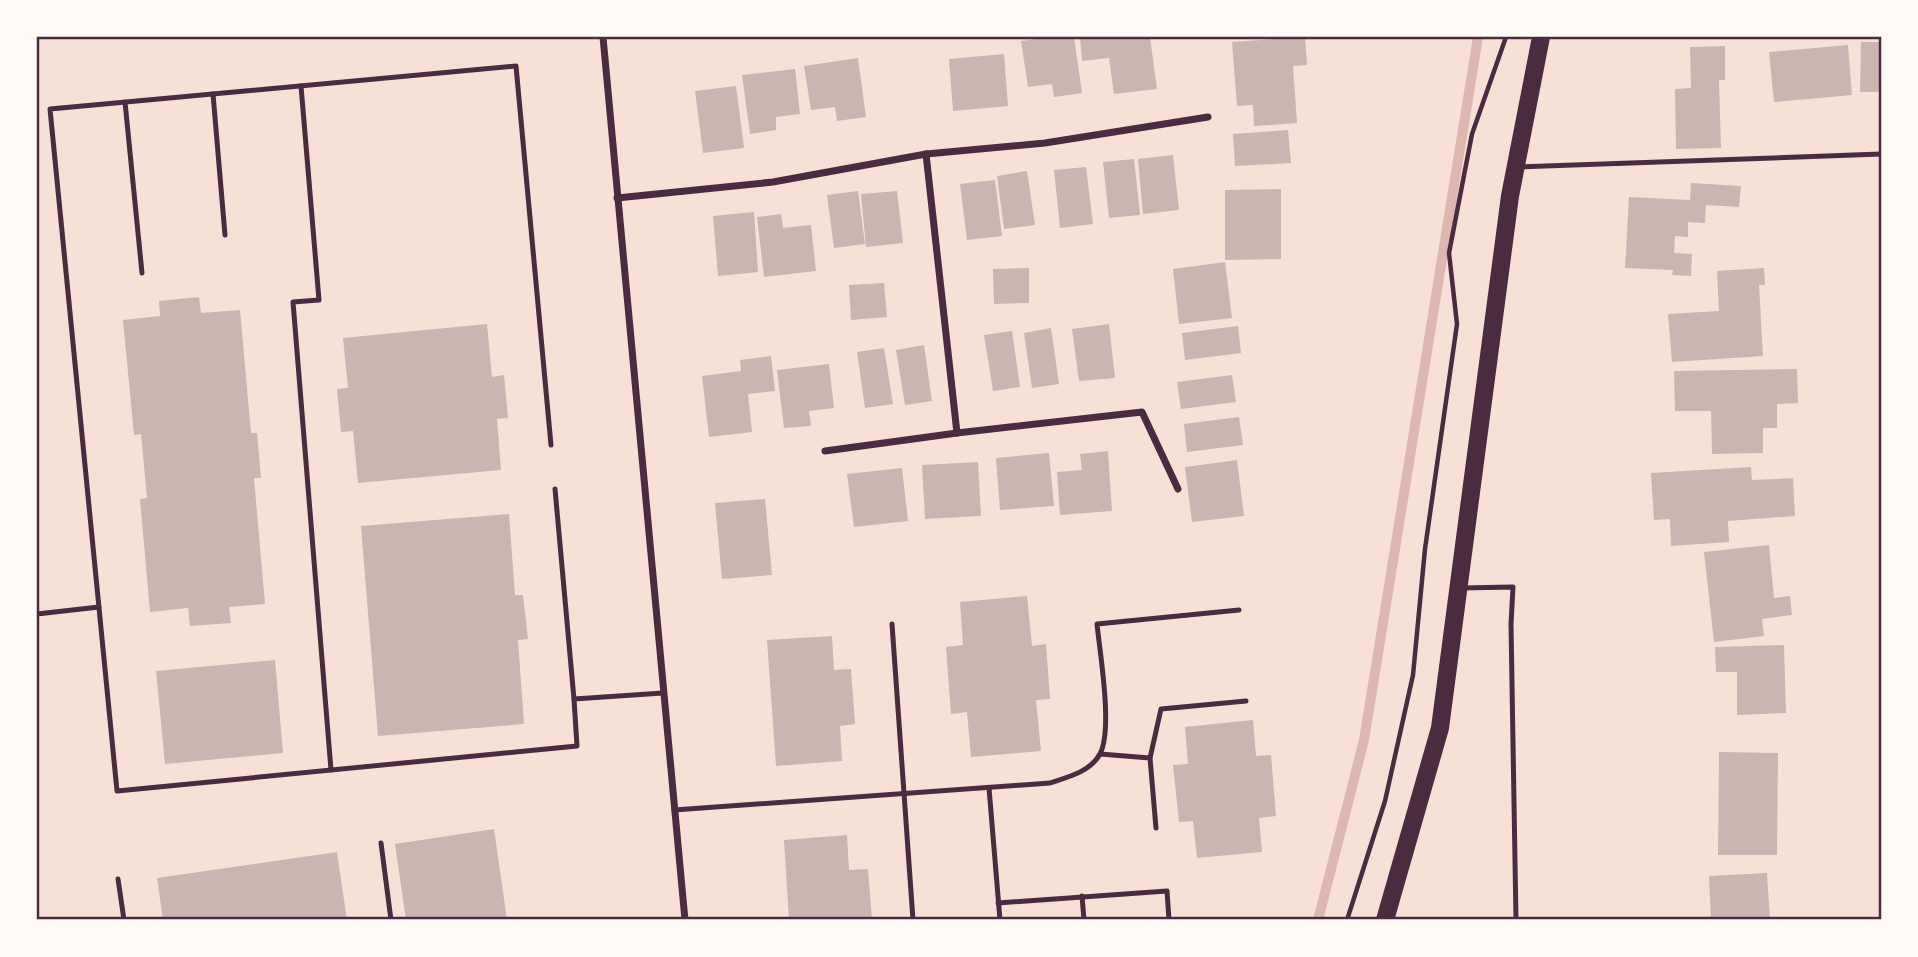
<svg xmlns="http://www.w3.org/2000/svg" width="1918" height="957" font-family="'PT Serif',serif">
	<rect width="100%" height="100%" fill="#f7e1d7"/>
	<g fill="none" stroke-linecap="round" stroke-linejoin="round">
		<!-- stream -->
		<polyline stroke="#dcb8b0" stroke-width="10" points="1318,920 1364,740 1478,37"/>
	</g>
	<!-- building -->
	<g fill="#ccb4b1">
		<polygon points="1051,37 1074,37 1082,93 1054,97 1052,84 1028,87 1021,41"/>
		<polygon points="1080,37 1150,37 1157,89 1114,94 1109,58 1082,61"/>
		<polygon points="1305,37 1307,65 1293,66 1297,123 1254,126 1253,105 1237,106 1232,42"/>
		<polygon points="1861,42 1881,42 1881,92 1860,92"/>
		<polygon points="1848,45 1852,95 1774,102 1769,52"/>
		<polygon points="1725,46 1725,80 1719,80 1721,148 1676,149 1675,89 1691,88 1690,47"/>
		<polygon points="1004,54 1008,106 953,111 949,59"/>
		<polygon points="858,58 866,117 837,121 835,107 811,110 804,66"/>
		<polygon points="795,69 800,114 776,117 776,130 750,134 742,75"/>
		<polygon points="736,86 744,148 703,153 695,91"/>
		<polygon points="1288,130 1291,163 1235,166 1233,134"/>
		<polygon points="1173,155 1179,210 1143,214 1138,159"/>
		<polygon points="1134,159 1140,215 1109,218 1103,162"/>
		<polygon points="1086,167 1093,224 1060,228 1054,170"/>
		<polygon points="1027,171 1035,225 1004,229 997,176"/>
		<polygon points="995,180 1002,236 967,240 960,184"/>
		<polygon points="1691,183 1741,186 1739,207 1706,205 1705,223 1688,222 1688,237 1675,236 1674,253 1692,254 1691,276 1672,275 1673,270 1625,268 1629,197 1690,200"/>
		<polygon points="1281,189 1281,259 1225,260 1225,190"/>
		<polygon points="858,191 865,244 834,248 827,195"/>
		<polygon points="897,191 903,243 866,247 861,194"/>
		<polygon points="754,212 758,272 718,276 713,216"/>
		<polygon points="781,214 783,228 811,225 816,271 764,277 757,217"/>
		<polygon points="1225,262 1232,318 1179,324 1173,269"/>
		<polygon points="1029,268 1029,303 994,304 993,269"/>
		<polygon points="1764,268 1765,285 1759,285 1763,356 1672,362 1668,314 1719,311 1717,271"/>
		<polygon points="884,283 887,317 851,320 849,285"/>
		<polygon points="199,297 201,313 240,310 251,433 257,433 261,478 254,478 265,604 229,607 231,623 190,626 188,608 150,612 140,499 147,498 141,434 134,435 123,320 160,316 159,301"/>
		<polygon points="487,324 492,377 504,375 508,418 497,419 501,470 358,483 353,431 341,432 337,389 348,388 343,338"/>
		<polygon points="1109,324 1115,378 1079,381 1072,329"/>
		<polygon points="1238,326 1241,353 1185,360 1182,333"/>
		<polygon points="1051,328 1059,384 1032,388 1024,333"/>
		<polygon points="1012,331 1020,387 993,391 984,335"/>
		<polygon points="924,345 932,401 905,405 896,350"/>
		<polygon points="884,348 893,404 865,408 857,352"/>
		<polygon points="771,356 775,391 748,394 752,432 709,437 702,376 741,371 740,360"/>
		<polygon points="829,364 834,408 809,411 811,426 784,428 777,370"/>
		<polygon points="1797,369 1798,403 1777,404 1777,428 1763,428 1763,453 1712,454 1711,411 1675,411 1674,371"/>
		<polygon points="1232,375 1236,402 1181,409 1177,382"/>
		<polygon points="1239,417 1243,445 1187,452 1184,424"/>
		<polygon points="1108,451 1112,511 1060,515 1057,472 1082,470 1080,454"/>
		<polygon points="1049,453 1054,506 1000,510 996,458"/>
		<polygon points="1237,460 1244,516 1192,522 1185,467"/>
		<polygon points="978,462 981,516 925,519 922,465"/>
		<polygon points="1751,467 1752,480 1793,478 1795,516 1728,521 1729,542 1671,546 1670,519 1654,520 1651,473"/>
		<polygon points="902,468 908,521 854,527 847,474"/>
		<polygon points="765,499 772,575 722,579 715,503"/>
		<polygon points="509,514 515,595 523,595 528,639 518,640 524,724 378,736 361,526"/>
		<polygon points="1769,545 1774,598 1790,596 1792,615 1762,619 1764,636 1714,642 1704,552"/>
		<polygon points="1027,596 1032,646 1046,644 1050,699 1036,700 1041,751 971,757 967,712 951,714 946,647 963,645 960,602"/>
		<polygon points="832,636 834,670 851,669 855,724 840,726 842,761 776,766 767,640"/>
		<polygon points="1784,645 1786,713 1737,715 1737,672 1716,672 1715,647"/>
		<polygon points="275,660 283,753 165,764 156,671"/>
		<polygon points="1253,720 1256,756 1271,755 1276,816 1259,818 1262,852 1197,858 1193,821 1179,822 1173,765 1188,764 1185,727"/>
		<polygon points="1719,752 1778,753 1777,855 1718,855"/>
		<polygon points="494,829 507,920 406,920 395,844"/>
		<polygon points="847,835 849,870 868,869 872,920 789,920 784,840"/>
		<polygon points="337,852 347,920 163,920 157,878"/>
		<polygon points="1767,873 1770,920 1711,919 1709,876"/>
	</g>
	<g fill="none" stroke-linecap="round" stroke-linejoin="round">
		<!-- path -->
		<polyline stroke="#4a2c40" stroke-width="4.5" points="1347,920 1385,801 1413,675 1425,549 1457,324 1449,253 1472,134 1506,37"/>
		<!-- service -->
		<g stroke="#4a2c40" stroke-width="5">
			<polyline points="301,86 319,300 293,302 331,770"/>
			<polyline points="213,94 225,235"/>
			<polyline points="125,102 142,273"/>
			<polyline points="1519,167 1881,154"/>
			<polyline points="551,445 516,66 50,109 117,791 577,746 574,699 663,693"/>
			<polyline points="555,489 574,699"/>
			<polyline points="1461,588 1513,587 1511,624 1516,920"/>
			<polyline points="37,614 99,607"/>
			<polyline points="892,624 913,920"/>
			<polyline points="1100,754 1150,758 1156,828"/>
			<polyline points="1150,758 1161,709 1246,701"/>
			<polyline points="989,788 1000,920"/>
			<path d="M674,810L1050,783C1068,777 1090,772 1100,754C1113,729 1100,654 1097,624L1239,610"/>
			<polyline points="381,843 391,920"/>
			<polyline points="118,879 124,920"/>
			<polyline points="1082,896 1084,920"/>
			<polyline points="998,903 1167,891 1169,920"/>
		</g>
		<!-- minor -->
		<g stroke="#4a2c40" stroke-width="7">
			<polyline points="603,37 685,920"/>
			<polyline points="926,154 957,433 1142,412 1178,489"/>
			<polyline points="617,198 773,182 926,154 1045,143 1208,117"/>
			<polyline points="825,451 957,433"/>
		</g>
		<!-- primary -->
		<polyline stroke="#4a2c40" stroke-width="18" points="1385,920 1440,728 1510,196 1541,37"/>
	</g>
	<!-- border -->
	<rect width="1918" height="957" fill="none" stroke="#fffaf5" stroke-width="77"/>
	<rect x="38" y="38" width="1842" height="880" fill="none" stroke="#4a2c40" stroke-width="2.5"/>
</svg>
